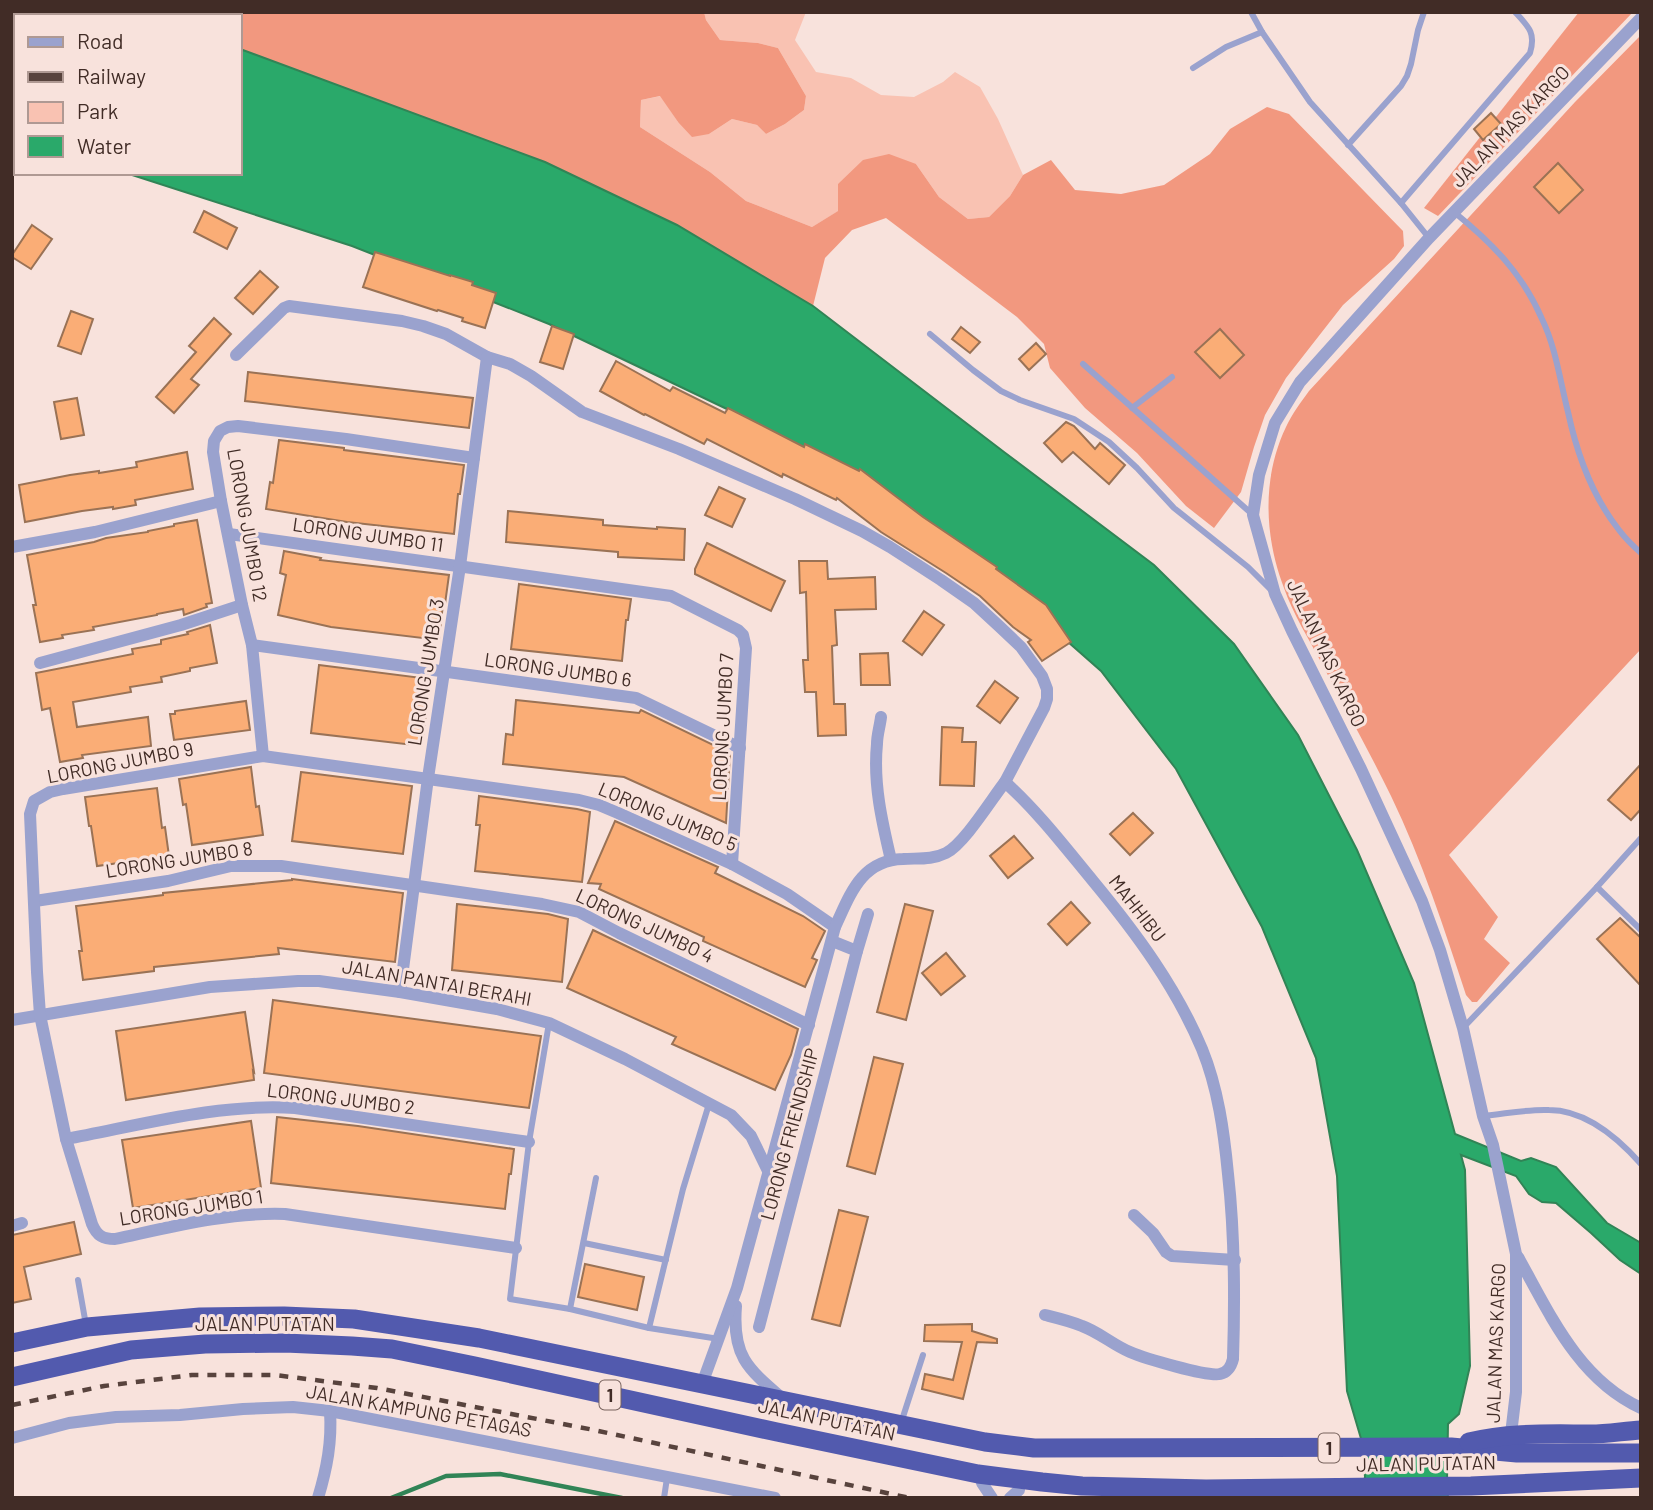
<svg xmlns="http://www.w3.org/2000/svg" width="1653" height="1510" font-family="Barlow,sans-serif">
	<rect width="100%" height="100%" fill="#f8e2dc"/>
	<!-- green -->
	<polygon fill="#f9c2b2" points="704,12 806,12 795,40 816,72 851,78 881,95 914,97 943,82 955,72 980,87 998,119 1023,175 1010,196 989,217 968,219 939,197 916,164 812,227 746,201 710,172 640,127 641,100 661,96 678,122 709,134 732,119 757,125 766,134 785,124 804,110 806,96 778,48 758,43 720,40 706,20"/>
	<!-- forest -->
	<g fill="#f2987f">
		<polygon points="141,12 704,12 706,20 720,40 758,43 778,48 806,96 804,110 785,124 766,134 757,125 732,119 709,134 692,137 678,122 660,96 641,100 640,127 710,172 746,201 812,227 838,211 838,184 863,160 889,154 916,164 939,197 968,219 989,217 1010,196 1023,175 1051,160 1075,190 1121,194 1164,185 1210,154 1230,129 1267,107 1289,114 1403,231 1404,246 1394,259 1343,305 1286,378 1265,415 1254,447 1241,492 1214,528 1186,506 1137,453 1085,408 1050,368 1044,344 1017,317 886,218 852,230 825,258 813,306 677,225 545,162 240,49 240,16 150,16"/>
		<polygon points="1579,12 1633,12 1438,216 1424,208"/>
		<path d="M1641,35V649L1449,855L1498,917L1484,939L1510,963L1477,1002H1472L1466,995C1444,928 1422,860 1391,796C1369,751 1345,708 1322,664C1309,639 1293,614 1284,588C1264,536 1262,477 1286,427C1292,414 1301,402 1309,391L1575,102Z"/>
	</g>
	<!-- water -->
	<g fill="#2aa96a" stroke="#318456" stroke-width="2">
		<polygon points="12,12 141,12 150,16 16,16 16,133 12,132"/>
		<polygon points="240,49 545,162 677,225 813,306 1004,452 1154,565 1234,644 1298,735 1357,850 1414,983 1455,1134 1521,1161 1531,1158 1556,1167 1607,1223 1641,1243 1641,1274 1620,1260 1591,1233 1556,1203 1542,1202 1529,1194 1516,1176 1461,1155 1465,1170 1470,1366 1459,1414 1448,1424 1447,1481 1448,1498 1360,1498 1365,1477 1362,1442 1347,1391 1337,1176 1316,1058 1262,927 1176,769 1101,671 975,560 752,421 549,324 352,246 126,173 240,173"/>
	</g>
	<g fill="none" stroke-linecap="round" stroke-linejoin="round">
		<!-- stream -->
		<g stroke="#318456" stroke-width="4.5">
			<polyline points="191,16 192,12"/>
			<polyline points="391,1498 446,1476 500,1474 622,1498"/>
		</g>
	</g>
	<!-- building -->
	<g fill="#faad76" stroke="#9a7255" stroke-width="2">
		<polygon points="1491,113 1501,124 1483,140 1474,129"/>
		<polygon points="1558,163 1583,190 1559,213 1534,187"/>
		<polygon points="204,211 237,228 227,249 194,232"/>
		<polygon points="32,225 52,239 31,269 12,257 12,255"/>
		<polygon points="375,252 450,276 450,275 473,282 472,285 496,293 485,328 462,321 463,318 438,310 437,311 363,287"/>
		<polygon points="260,271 278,287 253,314 235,298"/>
		<polygon points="71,311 93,319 81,354 58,346"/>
		<polygon points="214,318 231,334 191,379 199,385 174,413 156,397 196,352 189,346"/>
		<polygon points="552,326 574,334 563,369 540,362"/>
		<polygon points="961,327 980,342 970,353 952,339"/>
		<polygon points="1220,329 1244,355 1220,378 1195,352"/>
		<polygon points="1036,343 1046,354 1029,370 1019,359"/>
		<polygon points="616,361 670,391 673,387 725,413 728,408 804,447 805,444 859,471 860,469 923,517 997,567 996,569 1046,605 1071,642 1042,661 1028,642 1031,640 1013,627 980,596 946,573 881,532 837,498 836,500 783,474 782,477 707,439 704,444 645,414 644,415 600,391"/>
		<polygon points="248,372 473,398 469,428 245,401"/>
		<polygon points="77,398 84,435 61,439 54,402"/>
		<polygon points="1066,422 1074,426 1095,449 1100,443 1125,465 1109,484 1073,452 1062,462 1044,443"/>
		<polygon points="279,440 344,448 344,450 464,465 460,494 458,494 454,534 347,522 266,509 270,482 273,483"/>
		<polygon points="187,452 193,489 135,500 136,505 113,509 113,507 82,511 25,522 19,485 70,475 99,471 99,473 137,467 136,462"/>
		<polygon points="719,487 745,499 732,527 705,515"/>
		<polygon points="508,511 603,520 603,525 657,529 657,527 685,529 684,560 618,557 618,552 506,542"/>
		<polygon points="197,520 212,603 206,604 207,607 184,615 183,609 157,614 157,615 93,627 94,630 62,635 63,638 40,642 33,605 36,605 27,555 94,542 106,538 148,532 148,531 174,526 174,524"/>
		<polygon points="707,543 785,581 771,611 695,574 695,569"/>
		<polygon points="284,551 321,558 320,560 449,575 445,604 443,604 439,640 331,627 278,615 286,575 280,573"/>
		<polygon points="799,561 827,561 828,579 875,577 876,609 835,610 837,645 832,646 834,704 845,704 846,735 818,736 816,692 805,692 803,660 808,660 806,592 800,593"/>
		<polygon points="519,584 631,599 628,620 626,620 622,661 511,649"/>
		<polygon points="924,611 944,625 922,655 903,641"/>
		<polygon points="210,625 217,663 190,668 190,671 161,677 162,682 130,687 131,692 73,702 77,727 148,717 151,746 82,755 83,758 60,762 50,708 42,710 36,673 133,654 132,649 161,644 161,640 188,634 187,632"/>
		<polygon points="888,653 890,685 861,685 860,654"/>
		<polygon points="319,665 430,679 422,746 311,733"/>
		<polygon points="995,681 1018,698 1000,723 977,706"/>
		<polygon points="516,700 639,713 641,710 730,753 726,823 624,777 503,764 506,734 513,735"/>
		<polygon points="246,701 250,730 174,740 170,714 175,714 175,711"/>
		<polygon points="942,727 963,728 962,742 976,742 974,786 940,785"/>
		<polygon points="1641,764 1641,809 1631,820 1608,800"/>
		<polygon points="251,767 256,807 259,806 263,835 192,845 186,804 183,805 179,779"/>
		<polygon points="301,772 412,786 403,854 292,841"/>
		<polygon points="157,788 162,828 165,827 169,856 97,866 91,826 89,826 85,797"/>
		<polygon points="479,796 577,809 590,812 582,882 475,871 480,825 476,825"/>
		<polygon points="1133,813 1153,833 1130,855 1110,834"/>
		<polygon points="615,821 718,867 715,873 803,916 825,931 812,958 817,960 805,987 703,941 704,937 599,889 601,884 588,883"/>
		<polygon points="1014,836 1033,858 1008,878 990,856"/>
		<polygon points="292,879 403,893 395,962 278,948 279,954 154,967 154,971 83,980 79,951 82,951 76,906 163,895 163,893 292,880"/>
		<polygon points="1071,902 1090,923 1067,945 1048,924"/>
		<polygon points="457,904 548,914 568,919 562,982 452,970"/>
		<polygon points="905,904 933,911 906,1020 877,1012"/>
		<polygon points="1620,918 1641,938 1641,986 1597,939"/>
		<polygon points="593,930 798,1029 791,1055 775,1090 672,1044 676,1037 567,988"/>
		<polygon points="946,953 965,976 941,995 922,973"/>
		<polygon points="273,1000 541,1036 529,1108 264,1073"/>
		<polygon points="245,1012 254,1072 253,1071 254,1080 126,1100 116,1031"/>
		<polygon points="874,1057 903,1064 875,1174 847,1166"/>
		<polygon points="277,1117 358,1126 514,1149 511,1174 509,1174 505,1209 271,1183"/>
		<polygon points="251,1121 261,1188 133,1208 122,1140"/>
		<polygon points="839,1210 868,1217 840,1326 812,1319"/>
		<polygon points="74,1222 81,1254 24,1267 31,1299 12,1303 12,1235"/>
		<polygon points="585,1264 644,1277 637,1310 578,1297"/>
		<polygon points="972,1324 972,1331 997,1339 997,1343 977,1342 963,1399 922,1389 925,1374 953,1380 962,1342 924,1341 925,1325"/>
	</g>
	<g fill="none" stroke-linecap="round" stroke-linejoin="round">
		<!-- service -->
		<g stroke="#9aa2ce" stroke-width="6">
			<polyline points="1251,12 1262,32"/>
			<polyline points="1193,68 1226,47 1262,32 1310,102 1401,203 1429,238"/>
			<polyline points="1348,145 1401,86 1407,76 1411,64 1418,30 1424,12"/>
			<path d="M1401,203L1530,53C1536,33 1529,27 1515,12"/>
			<path d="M1454,212C1492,243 1522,273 1542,319C1556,348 1560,381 1568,412C1577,454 1592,496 1619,530C1625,538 1633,546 1641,553"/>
			<polyline points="930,334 973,370 1001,391 1020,400 1074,419 1109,442 1137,468 1174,508 1248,567 1271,590"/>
			<polyline points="1083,364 1252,514"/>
			<polyline points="1132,408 1172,377"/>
			<polyline points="1597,887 1641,838"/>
			<polyline points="549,1023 529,1142 510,1299 570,1309 649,1328 719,1339"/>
			<polyline points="1463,1028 1597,887 1641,930"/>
			<path d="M1483,1116C1505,1114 1527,1109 1549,1110C1585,1110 1618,1138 1641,1164"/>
			<polyline points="584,1243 666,1260"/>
			<polyline points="78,1280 86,1325"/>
			<polyline points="570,1309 596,1178"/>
			<polyline points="649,1328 683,1189 709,1104"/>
			<polyline points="901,1423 923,1355"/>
			<polyline points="664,1498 667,1478"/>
		</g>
		<!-- minor -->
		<g stroke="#9aa2ce" stroke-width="12">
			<polyline points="236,355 284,308 289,306 402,321 423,326 446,334 487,357 510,364 531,376 582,412 679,449 795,499 862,531 890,547 941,580 974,603 1000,627 1021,647 1042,676 1047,689 1047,699 1044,708 1005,782"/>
			<polyline points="229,534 671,596 738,630 743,635 746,648 732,864"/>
			<polyline points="12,547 95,532 221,501"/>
			<polyline points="252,645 636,698 740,748"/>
			<polyline points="40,663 181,625 242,605"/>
			<path d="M881,717C880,726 877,735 877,744C873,783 882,822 891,860"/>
			<polyline points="263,756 252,645 242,605 221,501 213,452 214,441 220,431 228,427 238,426 346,439 474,458"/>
			<polyline points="35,901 168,881 231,866 281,866 542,904 579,912 619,933 809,1025"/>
			<polyline points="832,941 857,951"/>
			<polyline points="400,992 428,778 460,566 487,357"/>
			<polyline points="12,1020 210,987 298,981 319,981 400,992 497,1009 549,1023 625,1059 731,1115 751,1136 768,1171"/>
			<path d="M66,1139C141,1125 219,1103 295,1108L529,1142"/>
			<polyline points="1134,1215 1153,1233 1166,1252 1172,1256 1235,1260"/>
			<polyline points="12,1226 22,1223"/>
			<path d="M516,1248L285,1214C228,1212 171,1227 115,1239C103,1239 97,1236 92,1224L66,1139L40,1015L37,972L30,814L34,801L50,792L63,789L263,756L579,800L599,805L618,813L732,864L787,894L835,927"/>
			<path d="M1518,1257C1550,1314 1578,1379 1641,1408"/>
			<path d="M736,1306C732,1356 747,1368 783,1399"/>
			<polyline points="759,1327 857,951 868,914"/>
			<path d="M702,1384L737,1288L835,927C850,895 861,860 903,859C918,858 932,860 946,853C964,844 991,800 1005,782C1039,813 1064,846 1093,881C1136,933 1176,987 1202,1049C1218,1088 1224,1132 1228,1174C1235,1236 1235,1297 1233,1359C1231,1367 1228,1372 1220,1374C1207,1377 1144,1358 1130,1352C1113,1345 1099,1332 1082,1326C1070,1321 1057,1318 1045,1315"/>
			<polyline points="1511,1434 1516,1392 1516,1254 1493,1145 1483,1116 1463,1028 1440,950 1422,901 1361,769 1292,631 1275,594 1253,515 1259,475 1275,423 1300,382 1429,238 1641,18"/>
			<polyline points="12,1438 69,1423 116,1417 180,1415 243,1409 293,1407 330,1411 775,1498"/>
			<polyline points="982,1483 992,1498"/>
			<path d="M318,1498C327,1468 332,1442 330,1411"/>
			<polyline points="1010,1498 1019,1490"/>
		</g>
		<!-- trunk -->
		<g stroke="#525aae" stroke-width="19">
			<polyline points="12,1343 87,1327 200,1317 284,1316 354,1319 479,1338 985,1442 1034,1448 1451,1447 1517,1453 1641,1453"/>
			<polyline points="12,1377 131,1350 205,1344 285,1343 352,1346 392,1349 475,1366 777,1432 978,1474 1042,1482 1082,1486 1206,1489 1471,1486 1641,1478"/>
			<path d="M1469,1442C1510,1432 1550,1434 1591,1434C1607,1434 1624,1431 1641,1430"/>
		</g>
		<!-- rail -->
		<polyline stroke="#58433d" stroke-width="4.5" stroke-dasharray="9 9" stroke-linecap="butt" points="12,1405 104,1386 192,1375 275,1375 377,1388 594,1430 910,1498"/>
	</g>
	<g text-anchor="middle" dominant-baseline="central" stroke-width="6" stroke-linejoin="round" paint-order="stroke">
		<!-- shield labels -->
		<g fill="#f8e2dc" stroke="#78635d" stroke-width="2">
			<rect x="599.5" y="1380.5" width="21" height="29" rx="5"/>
			<rect x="1318.5" y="1433.5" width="21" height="29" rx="5"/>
		</g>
		<g font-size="18" font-weight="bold" fill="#412c26">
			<text x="610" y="1395">1</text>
			<text x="1329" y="1448">1</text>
		</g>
		<!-- street labels -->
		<g font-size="19" fill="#412c26" stroke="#f8e2dc">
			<text transform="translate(1510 126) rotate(-46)">JALAN MAS KARGO</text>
			<text transform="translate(248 525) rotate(80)">LORONG JUMBO 12</text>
			<text transform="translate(368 534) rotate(8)">LORONG JUMBO 11</text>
			<text transform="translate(1327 653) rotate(65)">JALAN MAS KARGO</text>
			<text transform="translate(558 669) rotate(8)">LORONG JUMBO 6</text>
			<text transform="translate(425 672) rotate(-81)">LORONG JUMBO 3</text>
			<text transform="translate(722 727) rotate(-87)">LORONG JUMBO 7</text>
			<text transform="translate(120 762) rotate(-11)">LORONG JUMBO 9</text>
			<text transform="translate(668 816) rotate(23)">LORONG JUMBO 5</text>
			<text transform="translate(179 859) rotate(-9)">LORONG JUMBO 8</text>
			<text transform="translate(1138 908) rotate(52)">MAHHIBU</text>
			<text transform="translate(645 925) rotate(25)">LORONG JUMBO 4</text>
			<text transform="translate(437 982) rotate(10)">JALAN PANTAI BERAHI</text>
			<text transform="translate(341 1098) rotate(7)">LORONG JUMBO 2</text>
			<text transform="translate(789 1134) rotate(-75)">LORONG FRIENDSHIP</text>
			<text transform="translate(191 1207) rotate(-9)">LORONG JUMBO 1</text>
			<text x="265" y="1323">JALAN PUTATAN</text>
			<text transform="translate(1495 1343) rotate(-88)">JALAN MAS KARGO</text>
			<text transform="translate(419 1410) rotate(10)">JALAN KAMPUNG PETAGAS</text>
			<text transform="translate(827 1419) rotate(12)">JALAN PUTATAN</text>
			<text transform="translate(1426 1463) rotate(-1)">JALAN PUTATAN</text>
		</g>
	</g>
	<!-- border -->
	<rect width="1653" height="1510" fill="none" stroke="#412c26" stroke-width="28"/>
	<!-- legend -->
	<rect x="14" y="14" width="228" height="161" fill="#f8e2dc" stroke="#af9993" stroke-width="2"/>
	<rect x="28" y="37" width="35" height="10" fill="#9aa2ce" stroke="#af9993" stroke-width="2"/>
	<text x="77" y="49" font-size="21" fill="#412c26">Road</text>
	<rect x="28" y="72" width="35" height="10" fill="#58433d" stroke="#af9993" stroke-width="2"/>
	<text x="77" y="84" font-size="21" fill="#412c26">Railway</text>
	<rect x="28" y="102" width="35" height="21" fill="#f9c2b2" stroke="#af9993" stroke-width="2"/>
	<text x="77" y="119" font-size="21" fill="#412c26">Park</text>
	<rect x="28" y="136" width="35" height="21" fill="#2aa96a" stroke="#af9993" stroke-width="2"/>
	<text x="77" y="154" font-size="21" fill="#412c26">Water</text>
</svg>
